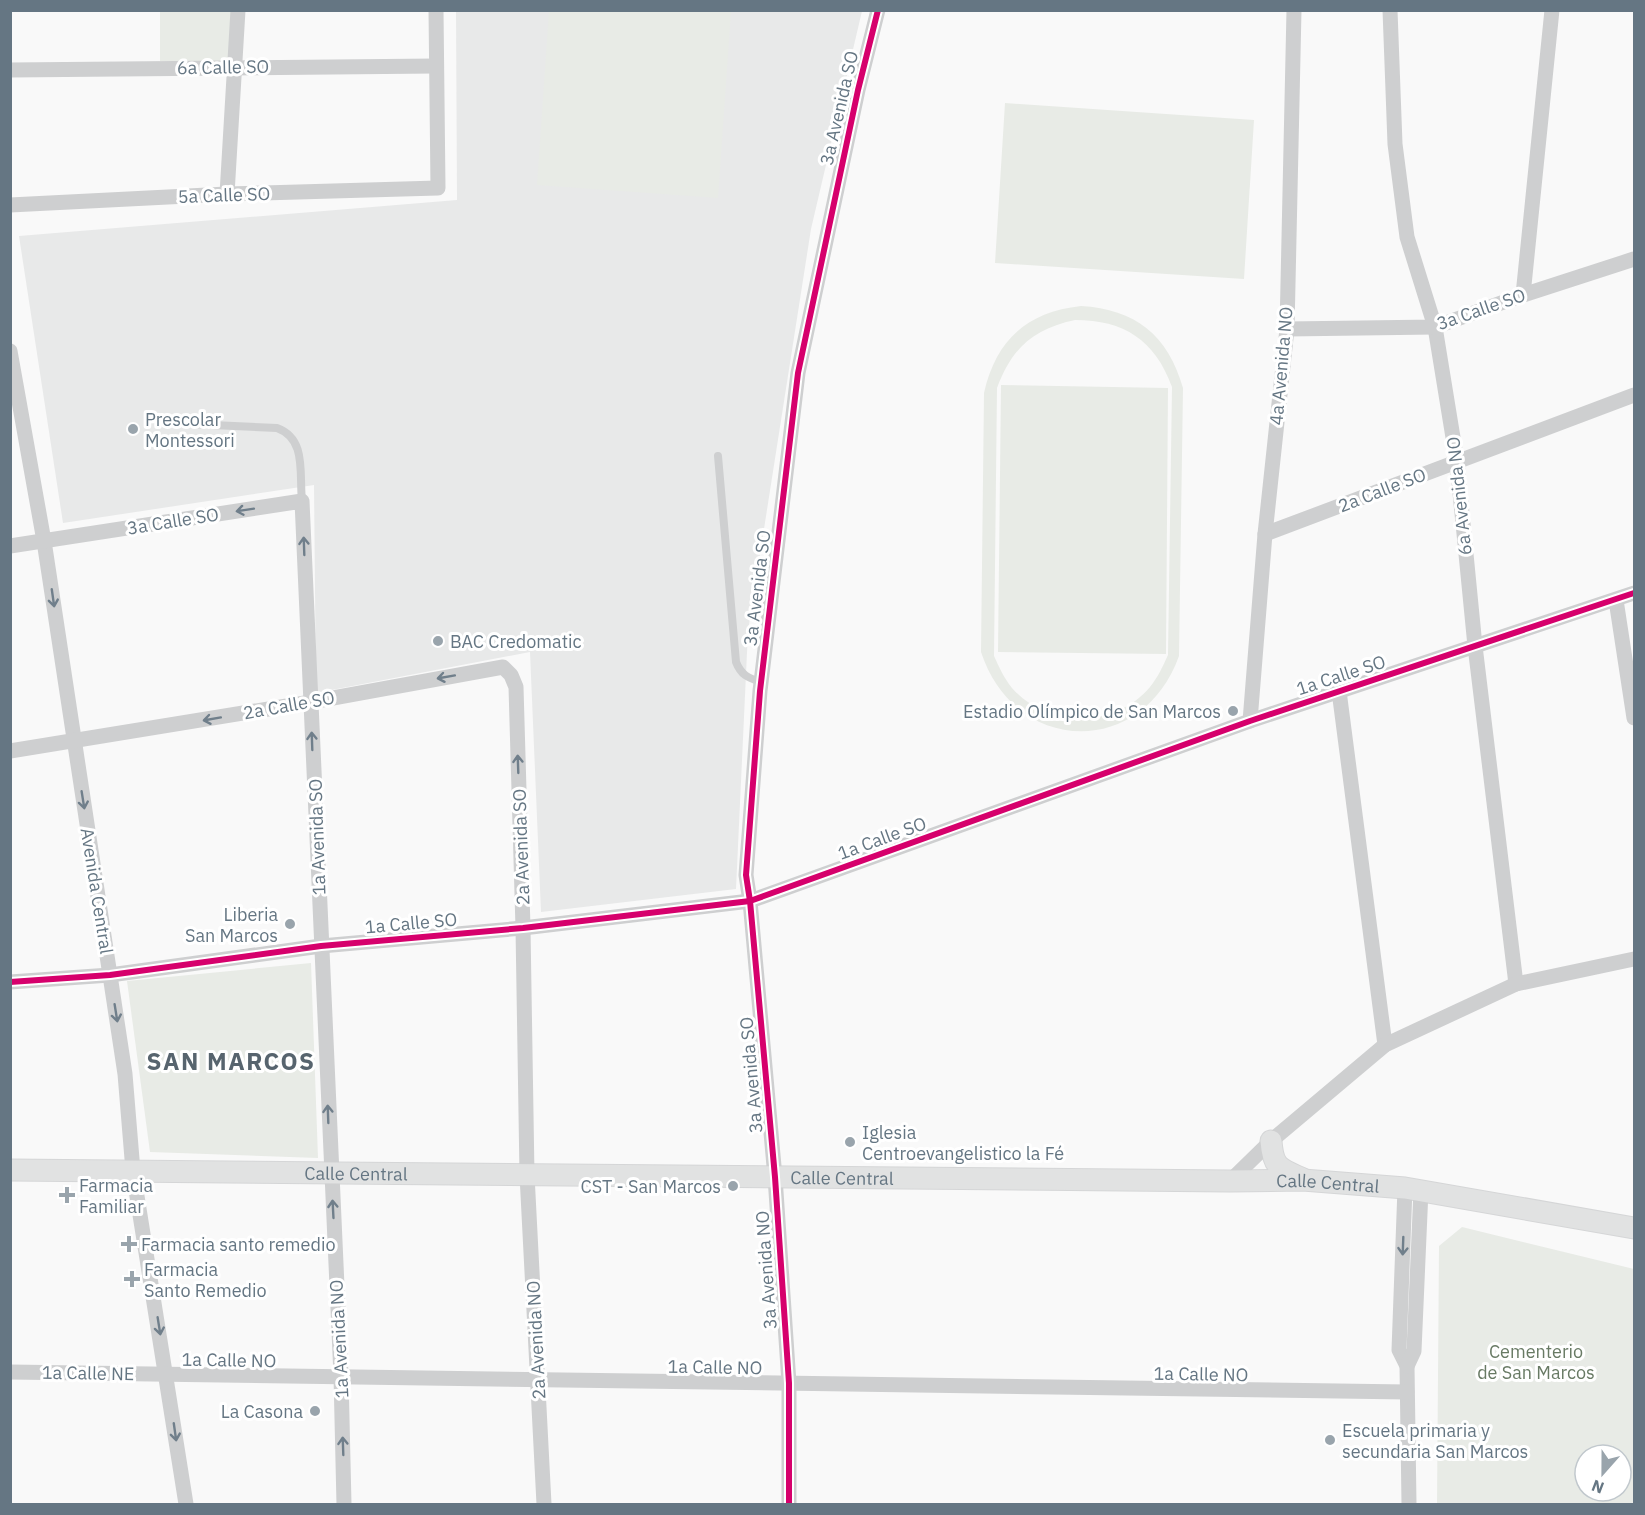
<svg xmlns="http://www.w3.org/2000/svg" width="1645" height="1515" font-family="'IBM Plex Sans',sans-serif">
	<rect width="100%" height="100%" fill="#f9f9f9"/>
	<!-- built -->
	<polygon fill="#e8e9e9" points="456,11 862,11 811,229 748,631 736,889 541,912 530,652 316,693 314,485 63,523 19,236 457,200"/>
	<!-- green -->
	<g fill="#e8ebe6" fill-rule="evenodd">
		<polygon points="160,11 233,11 232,61 160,61"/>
		<polygon points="549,11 731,11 718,198 537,185"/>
		<polygon points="1005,103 1254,120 1244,279 995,263"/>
		<path d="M1081,306C1135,309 1168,335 1183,388L1179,656C1142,759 1015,755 981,652L984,393C996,340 1027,312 1081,306ZM1075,320C1124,320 1155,340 1172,387L1168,655C1163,666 1158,677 1150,687C1116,728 1047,729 1012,688C1004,678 999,667 994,656L997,388C1012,348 1033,329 1075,320Z"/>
		<polygon points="1001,385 1168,388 1166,654 998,652"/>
		<polygon points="311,963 318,1158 150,1152 127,981"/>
		<path d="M1462,1227L1634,1269V1504H1437L1439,1246ZM1585,1455H1621V1491H1585Z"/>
	</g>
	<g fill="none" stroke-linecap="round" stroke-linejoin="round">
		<defs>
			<g id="secondary">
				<path d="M1271,1141C1273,1168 1279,1168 1303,1179"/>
				<path id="s1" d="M10,1170L1230,1181L1303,1180L1405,1188L1634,1228"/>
			</g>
		</defs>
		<!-- secondary casing -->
		<use href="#secondary" stroke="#d5d6d7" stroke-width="23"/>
		<!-- lane -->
		<g stroke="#cecfd0" stroke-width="8">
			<path d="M190,424L277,428C307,439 299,473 302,501"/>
			<path d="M718,456L736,662C741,675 748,678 761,682"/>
		</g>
		<!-- street -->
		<g stroke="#cecfd0" stroke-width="15">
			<polyline points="1390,10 1395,144 1407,237 1435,327 1457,462 1475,646 1516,984"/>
			<polyline points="10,70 436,66"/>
			<polyline points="227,194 238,10"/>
			<polyline points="10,205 227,194 438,188 436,10"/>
			<polyline points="1523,295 1552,10"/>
			<polyline points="1287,329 1435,327 1523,295 1634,259"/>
			<polyline points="10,351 44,541 125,1074 133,1171 186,1504"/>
			<polyline points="1265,534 1634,395"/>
			<polyline points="10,546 302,501 341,1376 344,1504"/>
			<polyline points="1616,600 1634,718"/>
			<polyline points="1339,691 1385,1045"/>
			<polyline points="1250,721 1265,534 1287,329 1294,10"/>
			<polyline points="10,751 311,702 503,667 511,675 516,687 523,928 527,1175 544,1504"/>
			<polyline points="10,982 110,975 321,946 523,928 750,901 1250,721 1634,593"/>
			<polyline points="1230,1181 1271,1141 1385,1045 1516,984 1634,959"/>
			<polyline points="1405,1188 1399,1350 1407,1366 1409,1504"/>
			<polyline points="1407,1366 1414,1351 1421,1190"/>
			<polyline points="10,1372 1407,1392"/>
			<polyline points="789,1504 789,1383 775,1177 750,901 746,875 760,691 798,373 858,90 878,10"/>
		</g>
		<!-- secondary -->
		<use href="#secondary" stroke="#e1e2e2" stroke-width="21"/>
		<defs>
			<g id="cycleway">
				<polyline points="10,982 110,975 321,946 523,928 750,901 1250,721 1634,593"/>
				<polyline points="789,1504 789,1383 775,1177 750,901 746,875 760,691 798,373 858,90 878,10"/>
			</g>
		</defs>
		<!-- cycleway casing -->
		<use href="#cycleway" stroke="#fff" stroke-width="10"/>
		<!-- cycleway -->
		<use href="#cycleway" stroke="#d6006c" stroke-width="6"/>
	</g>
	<!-- one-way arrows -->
	<defs><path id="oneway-shaft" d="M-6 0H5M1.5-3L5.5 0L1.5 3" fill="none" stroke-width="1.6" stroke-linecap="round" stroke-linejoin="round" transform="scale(1.5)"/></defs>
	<g stroke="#707f8b">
		<use href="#oneway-shaft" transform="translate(245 510) rotate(171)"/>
		<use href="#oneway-shaft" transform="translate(304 546) rotate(-92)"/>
		<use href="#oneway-shaft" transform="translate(53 598) rotate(82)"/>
		<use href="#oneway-shaft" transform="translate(446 677) rotate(170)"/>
		<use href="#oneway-shaft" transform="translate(212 719) rotate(170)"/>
		<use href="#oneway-shaft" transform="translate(312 741) rotate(-92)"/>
		<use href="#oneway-shaft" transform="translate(518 764) rotate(-92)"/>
		<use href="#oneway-shaft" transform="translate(83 800) rotate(81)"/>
		<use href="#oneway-shaft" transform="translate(116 1013) rotate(81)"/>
		<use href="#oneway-shaft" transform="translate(328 1114) rotate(-92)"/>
		<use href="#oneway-shaft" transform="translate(333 1209) rotate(-93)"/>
		<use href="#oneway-shaft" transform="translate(1403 1246) rotate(92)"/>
		<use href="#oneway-shaft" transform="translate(159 1326) rotate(81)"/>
		<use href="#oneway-shaft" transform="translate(175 1432) rotate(82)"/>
		<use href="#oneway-shaft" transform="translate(343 1446) rotate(-92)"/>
	</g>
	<!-- markers -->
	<g fill="#99a4ac" stroke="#fff" stroke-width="2">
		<circle cx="133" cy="429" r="6"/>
		<circle cx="438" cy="641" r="6"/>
		<circle cx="1233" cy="711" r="6"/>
		<circle cx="290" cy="924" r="6"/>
		<circle cx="850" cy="1142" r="6"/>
		<circle cx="733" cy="1186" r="6"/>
		<path d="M64 1186h6v6h6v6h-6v6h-6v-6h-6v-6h6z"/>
		<path d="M126 1235h6v6h6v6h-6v6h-6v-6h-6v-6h6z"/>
		<path d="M129 1270h6v6h6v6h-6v6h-6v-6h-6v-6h6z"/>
		<circle cx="315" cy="1411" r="6"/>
		<circle cx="1330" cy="1440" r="6"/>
	</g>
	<g text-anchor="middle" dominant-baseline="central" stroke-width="6" stroke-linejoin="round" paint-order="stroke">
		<!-- street labels -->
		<g font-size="18" fill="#657683" stroke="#fff">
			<text transform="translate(223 67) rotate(-1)">6a Calle SO</text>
			<text transform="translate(839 108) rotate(-77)">3a Avenida SO</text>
			<text transform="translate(224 195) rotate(-2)">5a Calle SO</text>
			<text transform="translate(1481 309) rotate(-19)">3a Calle SO</text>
			<text transform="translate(1281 366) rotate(-85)">4a Avenida NO</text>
			<text transform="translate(1382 490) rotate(-21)">2a Calle SO</text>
			<text transform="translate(1459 496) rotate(-96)">6a Avenida NO</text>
			<text transform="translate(173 521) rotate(-9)">3a Calle SO</text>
			<text transform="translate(757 588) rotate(-83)">3a Avenida SO</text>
			<text transform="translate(1341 675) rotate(-18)">1a Calle SO</text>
			<text transform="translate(289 705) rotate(-10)">2a Calle SO</text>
			<text transform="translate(317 837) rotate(-92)">1a Avenida SO</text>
			<text transform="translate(882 838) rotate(-20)">1a Calle SO</text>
			<text transform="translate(521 847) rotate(-92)">2a Avenida SO</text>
			<text transform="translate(97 891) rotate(81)">Avenida Central</text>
			<text transform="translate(411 923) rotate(-5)">1a Calle SO</text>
			<text transform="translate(751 1075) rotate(-95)">3a Avenida SO</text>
			<text stroke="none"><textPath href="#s1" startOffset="346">Calle Central</textPath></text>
			<text stroke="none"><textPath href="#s1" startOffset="832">Calle Central</textPath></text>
			<text stroke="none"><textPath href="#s1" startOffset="1318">Calle Central</textPath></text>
			<text transform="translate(766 1270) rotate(-94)">3a Avenida NO</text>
			<text transform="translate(339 1339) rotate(-93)">1a Avenida NO</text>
			<text transform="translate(536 1340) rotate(-93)">2a Avenida NO</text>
			<text transform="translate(229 1360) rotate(1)">1a Calle NO</text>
			<text transform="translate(715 1367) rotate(1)">1a Calle NO</text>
			<text transform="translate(88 1373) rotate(1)">1a Calle NE</text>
			<text transform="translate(1201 1374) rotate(1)">1a Calle NO</text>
		</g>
		<!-- poi labels -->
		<g font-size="18" fill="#657683" stroke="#fff" text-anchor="start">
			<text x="145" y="419">Prescolar<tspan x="145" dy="21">Montessori</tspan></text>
			<text x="450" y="641">BAC Credomatic</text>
			<text x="1221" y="711" text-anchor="end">Estadio Olímpico de San Marcos</text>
			<text x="278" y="914" text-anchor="end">Liberia<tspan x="278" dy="21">San Marcos</tspan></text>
			<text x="862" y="1132">Iglesia<tspan x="862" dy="21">Centroevangelistico la Fé</tspan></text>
			<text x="79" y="1185">Farmacia<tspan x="79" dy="21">Familiar</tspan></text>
			<text x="721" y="1186" text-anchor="end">CST - San Marcos</text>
			<text x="141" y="1244">Farmacia santo remedio</text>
			<text x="144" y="1269">Farmacia<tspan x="144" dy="21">Santo Remedio</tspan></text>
			<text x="303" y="1411" text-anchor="end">La Casona</text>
			<text x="1342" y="1430">Escuela primaria y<tspan x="1342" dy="21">secundaria San Marcos</tspan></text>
		</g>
		<!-- park labels -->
		<g font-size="18" fill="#687a64" stroke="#fff">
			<text x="1536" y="1351">Cementerio<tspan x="1536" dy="21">de San Marcos</tspan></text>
		</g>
		<!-- district labels -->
		<g font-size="24" font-weight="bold" letter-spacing="1.5" fill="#57646e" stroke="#fff">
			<text x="231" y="1061">SAN MARCOS</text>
		</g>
	</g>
	<!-- border -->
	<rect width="1645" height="1515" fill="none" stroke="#657683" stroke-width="24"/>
	<!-- north arrow -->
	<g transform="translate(1603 1473) rotate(201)"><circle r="28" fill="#ffffff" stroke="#c1c8cd" stroke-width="1.5"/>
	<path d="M0-4.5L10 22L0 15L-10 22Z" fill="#99a4ac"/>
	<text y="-9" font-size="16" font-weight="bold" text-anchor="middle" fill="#657683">N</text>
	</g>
</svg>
